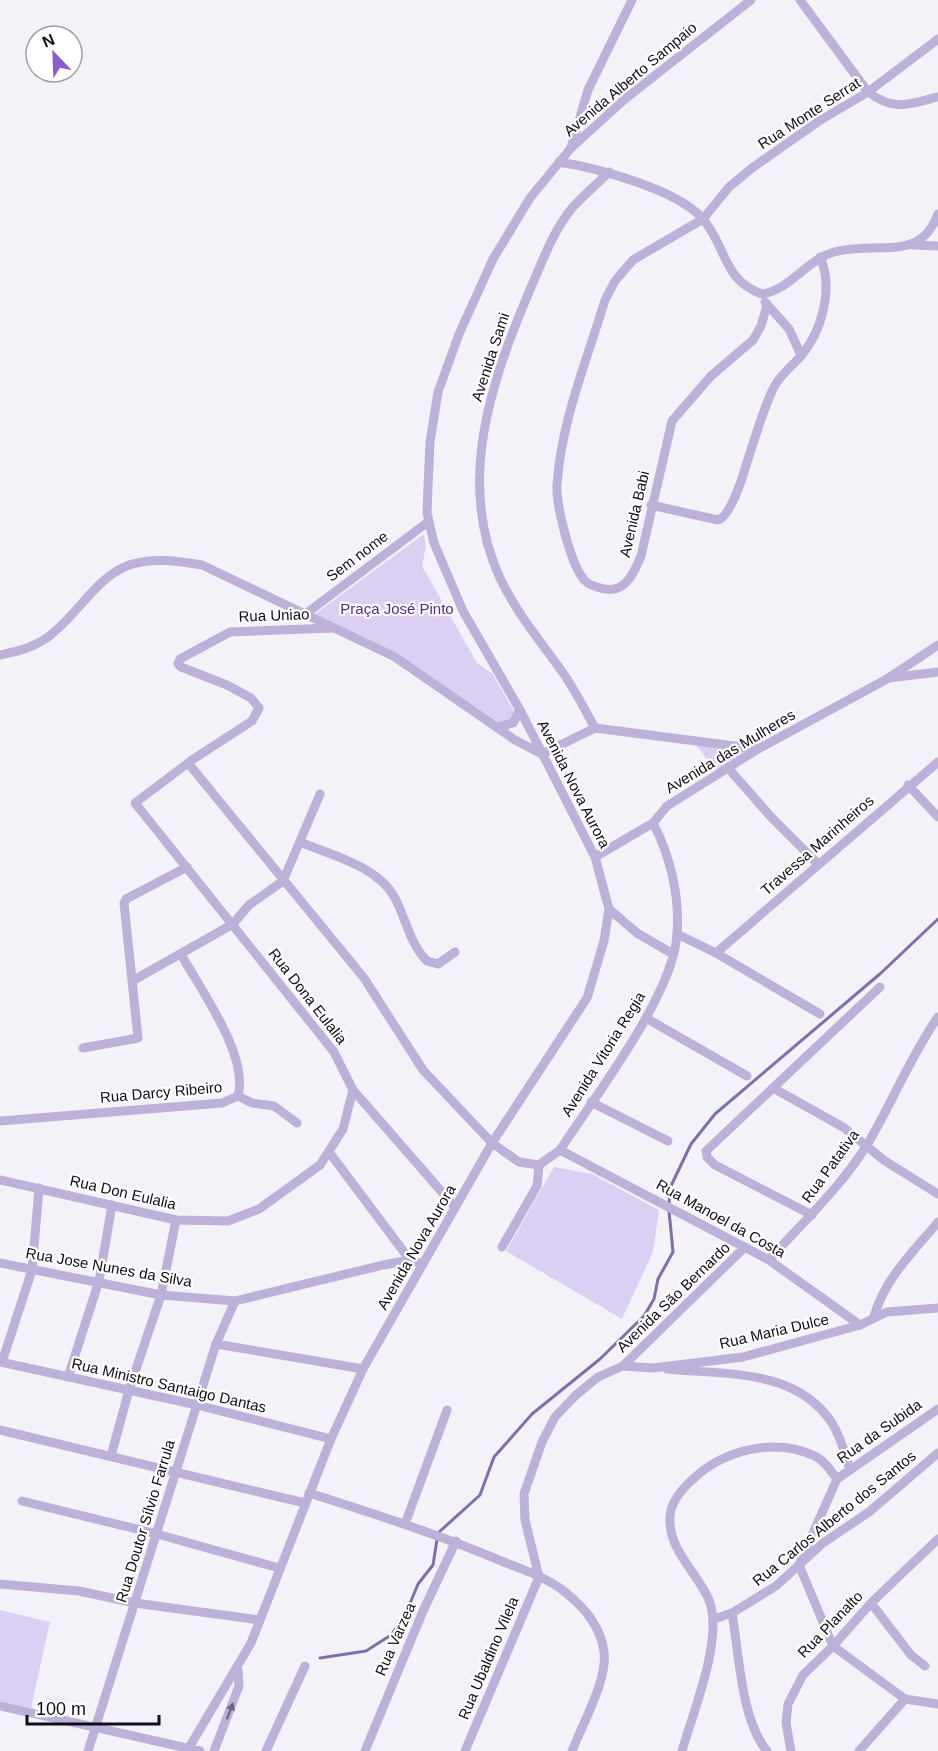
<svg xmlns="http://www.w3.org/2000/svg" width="938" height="1751" font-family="Arial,sans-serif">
	<rect width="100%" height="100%" fill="#f4f2f9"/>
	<!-- built -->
	<polygon fill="#eee9fb" points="46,1694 68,1698 65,1713 42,1708"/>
	<!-- green -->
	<g fill="#dbd0f4">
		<polygon points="424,534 426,546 422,566 477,663 492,673 515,713 515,716 504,724 491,721 412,663 315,614"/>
		<polygon points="696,745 750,751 716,771"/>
		<polygon points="554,1167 592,1174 659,1210 653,1252 622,1319 506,1251"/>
		<polygon points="0,1610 50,1622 31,1708 0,1701"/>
	</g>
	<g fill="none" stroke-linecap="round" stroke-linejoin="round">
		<!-- stream -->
		<g stroke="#836dad" stroke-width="3">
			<polyline points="669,1204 670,1188 691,1144 715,1114 881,973 938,919"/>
			<polyline points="320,1658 366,1651 391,1635 404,1618 418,1584 433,1565 438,1533 480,1495 494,1457 532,1414 600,1359 644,1316 654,1299 658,1279 673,1252 669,1211"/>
		</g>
		<!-- minor -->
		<g stroke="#bdb1d9" stroke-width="9">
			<path d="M800,0L868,92C895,112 908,104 938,97"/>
			<polyline points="571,148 588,90 632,0"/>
			<path d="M559,162C597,168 676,189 702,218C727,246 722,280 762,294C790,290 806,260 834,252C875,240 920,264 938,214"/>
			<polyline points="913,245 938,246"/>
			<polyline points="765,302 789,329 801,355"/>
			<path d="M767,305L761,326L753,340L711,376L672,421L641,556C633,576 623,597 597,587C590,585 586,583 582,577C570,560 556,506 557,485C561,422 587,360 605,300L615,281L633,260L703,219L729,187L752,168L819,121L868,92L938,39"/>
			<path d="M651,505L718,520C730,517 743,477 746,465C755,439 762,411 774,387C781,374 791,367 801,356C822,331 834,288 820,257"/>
			<polyline points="304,615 428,522"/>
			<polyline points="332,628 230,632 180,659 178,664 181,667 227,685 251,698 259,708 252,721 192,760 135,803 334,1052 353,1090 455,1207"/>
			<path d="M0,655C20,651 39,646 54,632C80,611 97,577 129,565C153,557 178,561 202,565L395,657L515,740L542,754L595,728L758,749"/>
			<polyline points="889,678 938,672"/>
			<polyline points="497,727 513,723 520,710"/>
			<path d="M595,728C585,710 575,690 563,673C541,642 516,612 500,578C456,483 491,382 529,292C541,265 553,230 573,207C584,195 597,184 609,172"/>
			<polyline points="188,763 364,978 423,1070 492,1143 519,1162 539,1165"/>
			<polyline points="728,768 772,818 818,864"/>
			<polyline points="908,785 938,817"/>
			<path d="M300,842C331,855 378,866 395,898C406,919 410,944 427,961L438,964L455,952"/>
			<polyline points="595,857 653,823 667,806 758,749 887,679 938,645"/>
			<polyline points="609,909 637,933 673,954"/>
			<polyline points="677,934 716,953 820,1014"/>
			<polyline points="716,953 938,762"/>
			<polyline points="134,980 233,924 249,905 283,881 320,794"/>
			<polyline points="646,1018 747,1076"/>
			<polyline points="83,1048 138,1038 124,903 126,899 187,867"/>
			<polyline points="773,1088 843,1127 885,1161 938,1194"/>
			<polyline points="238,1096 252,1103 274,1106 297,1123"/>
			<polyline points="591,1102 668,1141"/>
			<path d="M0,1121L222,1103L238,1096C249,1055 201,991 181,954"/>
			<polyline points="560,1150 769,1260 860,1325"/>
			<polyline points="329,1152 410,1260"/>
			<polyline points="0,1180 176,1220 228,1221 259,1209 320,1165 343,1129 353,1090"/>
			<polyline points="812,1215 715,1165 707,1157 706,1151 880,987"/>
			<path d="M502,1247L537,1186L539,1165L560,1150C594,1098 674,994 677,934C680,896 670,855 653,823"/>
			<path d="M769,1260C802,1223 840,1188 867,1145C892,1103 910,1057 938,1017"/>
			<polyline points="0,1263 161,1295 235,1301 383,1265 410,1260 423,1264"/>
			<path d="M874,1317C884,1279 914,1251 938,1222"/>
			<polyline points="216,1344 363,1369"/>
			<polyline points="0,1362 197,1405 331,1439"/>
			<polyline points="2,1362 32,1270 39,1188"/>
			<polyline points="623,1366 653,1368 743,1357 860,1325 887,1312 938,1308"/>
			<path d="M667,1369C725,1375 796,1368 832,1423C841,1437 845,1454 850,1470"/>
			<polyline points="68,1377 99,1281 112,1205"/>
			<polyline points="0,1430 305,1503"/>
			<polyline points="111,1456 129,1390 161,1295 176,1220"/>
			<polyline points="837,1479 799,1565 833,1646 905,1699 938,1704"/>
			<polyline points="837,1479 938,1409"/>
			<path d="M309,1493C375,1514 440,1535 504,1562C524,1570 548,1578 565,1592C584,1607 601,1627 604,1652C608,1679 582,1725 572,1751"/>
			<polyline points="22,1501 157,1534 279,1568"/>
			<polyline points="405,1524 447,1410"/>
			<polyline points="0,1584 79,1591 135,1603 260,1620"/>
			<polyline points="871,1603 911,1655 925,1666"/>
			<path d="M732,1613C739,1653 741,1720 767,1751"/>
			<polyline points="714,1619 732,1613 776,1586 823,1543 869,1512 938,1453"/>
			<polyline points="0,1706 200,1751"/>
			<polyline points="88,1751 216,1344 235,1301"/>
			<polyline points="187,1751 251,1643 331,1439 363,1369 492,1143 587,998 604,941 609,909 595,857 520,710 463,611 434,543 427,513 428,487 430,442 438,392 459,334 493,259 530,198 571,148 625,99 751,0"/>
			<polyline points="214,1751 239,1686 238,1670"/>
			<polyline points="266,1751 305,1666"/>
			<polyline points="365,1751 423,1611 456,1541"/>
			<polyline points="465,1751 539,1577 525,1520 524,1494 542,1442 555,1417 576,1395 598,1377 623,1366 745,1247"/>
			<path d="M682,1751C693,1712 724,1638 709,1600C698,1573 668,1550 670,1518C670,1503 681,1490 692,1480C723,1450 774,1437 815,1456C825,1461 831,1471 837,1479"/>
			<polyline points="791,1751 786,1723 788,1704 803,1675 833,1646 871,1603 938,1539"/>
			<polyline points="859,1751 905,1699"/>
		</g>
	</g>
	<!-- one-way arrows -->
	<defs><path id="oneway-solid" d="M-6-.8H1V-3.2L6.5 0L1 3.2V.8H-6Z" transform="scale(1.5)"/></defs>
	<use fill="#6f6782" href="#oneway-solid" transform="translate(230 1711) rotate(-69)"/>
	<g text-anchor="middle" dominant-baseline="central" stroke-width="4.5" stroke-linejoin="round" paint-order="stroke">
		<!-- street labels -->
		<g font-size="15" fill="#100c18" stroke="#fff">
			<text transform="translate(630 79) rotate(-40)">Avenida Alberto Sampaio</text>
			<text transform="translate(809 113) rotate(-33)">Rua Monte Serrat</text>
			<text transform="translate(490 357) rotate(-72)">Avenida Sami</text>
			<text transform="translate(634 514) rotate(-77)">Avenida Babi</text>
			<text transform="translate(357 556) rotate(-37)">Sem nome</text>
			<text transform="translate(274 615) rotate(-2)">Rua Uniao</text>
			<text transform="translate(730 751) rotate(-31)">Avenida das Mulheres</text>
			<text transform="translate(574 784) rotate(63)">Avenida Nova Aurora</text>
			<text transform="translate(817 845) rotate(-41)">Travessa Marinheiros</text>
			<text transform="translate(308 996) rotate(52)">Rua Dona Eulalia</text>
			<text transform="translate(603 1054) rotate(-58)">Avenida Vitoria Regia</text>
			<text transform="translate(161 1092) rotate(-5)">Rua Darcy Ribeiro</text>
			<text transform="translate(830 1166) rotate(-54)">Rua Patativa</text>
			<text transform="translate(123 1192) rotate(13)">Rua Don Eulalia</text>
			<text transform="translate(721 1218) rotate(29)">Rua Manoel da Costa</text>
			<text transform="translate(416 1247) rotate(-60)">Avenida Nova Aurora</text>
			<text transform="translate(109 1267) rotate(10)">Rua Jose Nunes da Silva</text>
			<text transform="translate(673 1297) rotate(-44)">Avenida São Bernardo</text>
			<text transform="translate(774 1331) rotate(-13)">Rua Maria Dulce</text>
			<text transform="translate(169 1385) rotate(13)">Rua Ministro Santaigo Dantas</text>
			<text transform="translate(879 1431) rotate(-35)">Rua da Subida</text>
			<text transform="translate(834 1518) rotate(-39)">Rua Carlos Alberto dos Santos</text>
			<text transform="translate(145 1521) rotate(-73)">Rua Doutor Sílvio Farrula</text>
			<text transform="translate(830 1624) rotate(-46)">Rua Planalto</text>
			<text transform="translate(395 1639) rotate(-66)">Rua Varzea</text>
			<text transform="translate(488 1658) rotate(-67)">Rua Ubaldino Vilela</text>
		</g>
		<!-- park labels -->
		<g font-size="15" fill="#54288d" stroke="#fff">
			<text x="397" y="608">Praça José Pinto</text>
		</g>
	</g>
	<!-- north arrow -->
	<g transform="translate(54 54) rotate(337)"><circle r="28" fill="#ffffff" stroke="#9f9ea3" stroke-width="1.5"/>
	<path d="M0-4.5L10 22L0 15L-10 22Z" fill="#8b5bd4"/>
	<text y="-9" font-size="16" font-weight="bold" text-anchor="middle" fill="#100c18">N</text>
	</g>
	<!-- scale -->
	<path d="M27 1715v9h132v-9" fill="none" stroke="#100c18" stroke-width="3"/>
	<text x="36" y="1715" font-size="18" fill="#100c18" stroke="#ffffff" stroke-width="4.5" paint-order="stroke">100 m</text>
</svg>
